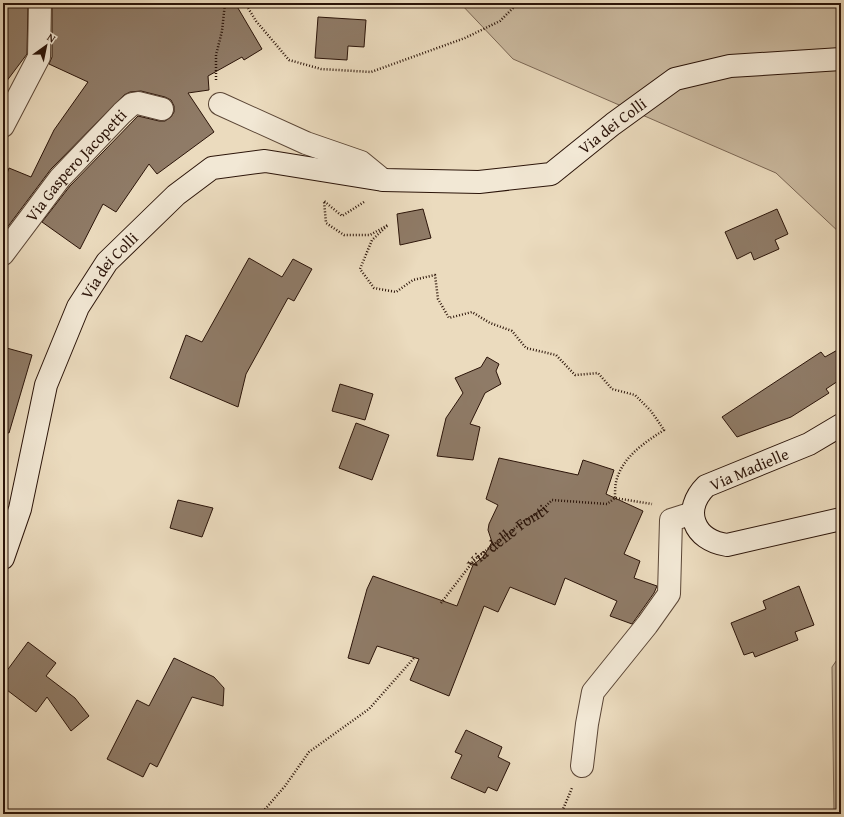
<svg xmlns="http://www.w3.org/2000/svg" width="844" height="817" font-family="'Gentium Book Plus',serif">
	<rect width="100%" height="100%" fill="#ebdbbe"/>
	<filter id="stains"><feTurbulence type="fractalNoise" baseFrequency=".005" numOctaves="4"/><feColorMatrix values="0 0 0 0 .2 0 0 0 0 .09 0 0 0 0 .02 0 0 0 .5 -.17"/></filter>
	<radialGradient id="worn" r=".72"><stop offset=".6" stop-color="#630" stop-opacity="0"/><stop offset="1" stop-color="#630" stop-opacity=".3"/></radialGradient>
	<!-- green -->
	<g fill="#cab99f" stroke="#7a6654">
		<polygon points="460,3 841,3 841,234 776,173 513,59"/>
		<polygon points="841,654 841,814 834,814 832,667"/>
	</g>
	<!-- building -->
	<g fill="#8f7b67" stroke="#2b1409">
		<polygon points="3,3 28,3 27,54 3,86"/>
		<polygon points="52,3 235,3 262,49 244,60 242,57 208,76 209,90 188,93 214,132 157,174 149,164 116,212 103,204 80,249 42,222 70,186 138,116 159,121 165,121 171,117 174,112 174,106 171,100 165,97 141,91 130,92 124,95 51,169 3,233 3,185 9,168 31,177 54,130 88,82 49,64 52,57"/>
		<polygon points="318,17 366,20 364,47 348,46 347,60 315,58"/>
		<polygon points="423,209 431,238 400,245 397,214"/>
		<polygon points="777,209 788,234 775,240 779,249 754,260 751,252 737,259 725,232"/>
		<polygon points="249,258 282,277 293,259 312,269 294,301 288,298 246,374 238,407 170,378 186,335 202,342"/>
		<polygon points="3,347 32,355 9,433 3,432"/>
		<polygon points="841,348 841,379 826,389 829,393 791,417 737,437 722,417 821,352 825,357"/>
		<polygon points="487,357 499,364 496,371 501,384 485,393 470,424 480,427 473,460 437,456 446,418 463,393 455,378 481,367"/>
		<polygon points="340,384 373,394 365,420 332,411"/>
		<polygon points="356,423 389,435 372,480 339,468"/>
		<polygon points="499,458 578,475 583,460 614,470 606,494 643,511 624,554 640,561 634,578 657,586 654,593 637,617 632,624 610,616 617,601 565,578 555,605 510,587 498,612 484,606 449,696 410,680 419,659 377,646 369,664 348,658 367,589 373,576 457,606 473,565 484,556 492,542 488,530 489,524 498,505 486,499"/>
		<polygon points="178,500 213,508 202,537 170,528"/>
		<polygon points="799,586 814,625 795,632 798,640 755,657 753,652 744,655 731,623 766,609 763,601"/>
		<polygon points="28,642 56,663 46,676 75,698 89,716 71,731 47,697 36,712 3,687 3,676"/>
		<polygon points="174,658 214,677 224,688 223,706 192,697 157,767 150,763 143,777 107,759 137,700 149,706"/>
		<polygon points="466,730 502,747 498,757 510,763 497,791 488,787 485,793 451,778 462,755 455,752"/>
	</g>
	<g fill="none" stroke-linecap="round" stroke-linejoin="round">
		<defs>
			<g id="street">
				<polyline points="220,104 306,143 361,162 383,180"/>
				<polyline points="3,126 39,57 40,3"/>
				<path id="s2" d="M3,254L60,178L122,113L132,104L138,103L162,109"/>
				<polyline points="582,766 587,724 593,692 647,625 669,594 671,520 693,513"/>
			</g>
			<g id="secondary">
				<path d="M841,425L809,444L706,486C682,510 693,540 727,545L841,519"/>
				<path id="s3" d="M3,558L20,509L46,385L78,307L107,262L176,195L212,168L265,161L383,180L479,182L551,174L613,124L675,79L730,66L841,59"/>
			</g>
		</defs>
		<!-- street casing -->
		<use href="#street" stroke="#5b4636" stroke-width="24"/>
		<!-- secondary casing -->
		<use href="#secondary" stroke="#2b1409" stroke-width="24"/>
		<!-- path -->
		<g stroke="#2b1409" stroke-width="2.5" stroke-dasharray="1 2" stroke-linecap="butt">
			<polyline points="245,3 256,21 289,60 321,69 371,72 465,38 500,21 518,3"/>
			<polyline points="216,80 216,55 222,31 225,3"/>
			<path d="M364,202L342,216L324,201L326,223L344,235H370L388,225L372,240L360,269L374,288L396,292L413,280L435,275L438,299L449,318L472,312L490,323L512,331L526,348L556,355L575,375L598,373L612,389L635,395L651,411L664,430C644,443 622,457 616,482C615,487 615,493 615,498"/>
			<path id="s1" d="M441,603L475,559L524,521L541,511L552,500L607,504L615,498L652,504"/>
			<polyline points="261,814 285,786 309,752 369,709 414,658"/>
			<polyline points="561,814 572,788"/>
		</g>
		<!-- street -->
		<use href="#street" stroke="#f2e8d5" stroke-width="22"/>
		<!-- secondary -->
		<use href="#secondary" stroke="#f2e8d5" stroke-width="22"/>
	</g>
	<g text-anchor="middle" dominant-baseline="central" stroke-width="3.5" stroke-linejoin="round" paint-order="stroke">
		<!-- street labels -->
		<g font-size="16" fill="#2b1409" stroke="#f2e8d5">
			<text stroke="none"><textPath href="#s3" startOffset="877">Via dei Colli</textPath></text>
			<text stroke="none"><textPath href="#s2" startOffset="115">Via Gaspero Jacopetti</textPath></text>
			<text stroke="none"><textPath href="#s3" startOffset="315">Via dei Colli</textPath></text>
			<text transform="translate(749 469) rotate(-23)">Via Madielle</text>
			<text stroke="none"><textPath href="#s1" startOffset="95">Via delle Fonti</textPath></text>
		</g>
	</g>
	<!-- margin -->
	<rect width="844" height="817" fill="none" stroke="#ebdbbe" stroke-width="16"/>
	<rect x="4" y="4" width="836" height="809" fill="none" stroke="#2b1409" stroke-width="2"/>
	<rect x="8" y="8" width="828" height="801" fill="none" stroke="#2b1409"/>
	<!-- north arrow -->
	<g transform="translate(46 46) rotate(33)" stroke="#f2e8d5" stroke-width="3" paint-order="stroke">
	<path d="M0-3L7 15L0 10L-7 15Z" fill="#2b1409"/>
	<text y="-6" font-size="11" font-weight="bold" text-anchor="middle" fill="#2b1409">N</text>
	</g>
	<rect width="100%" height="100%" filter="url(#stains)"/>
	<rect width="100%" height="100%" fill="url(#worn)"/>
</svg>
